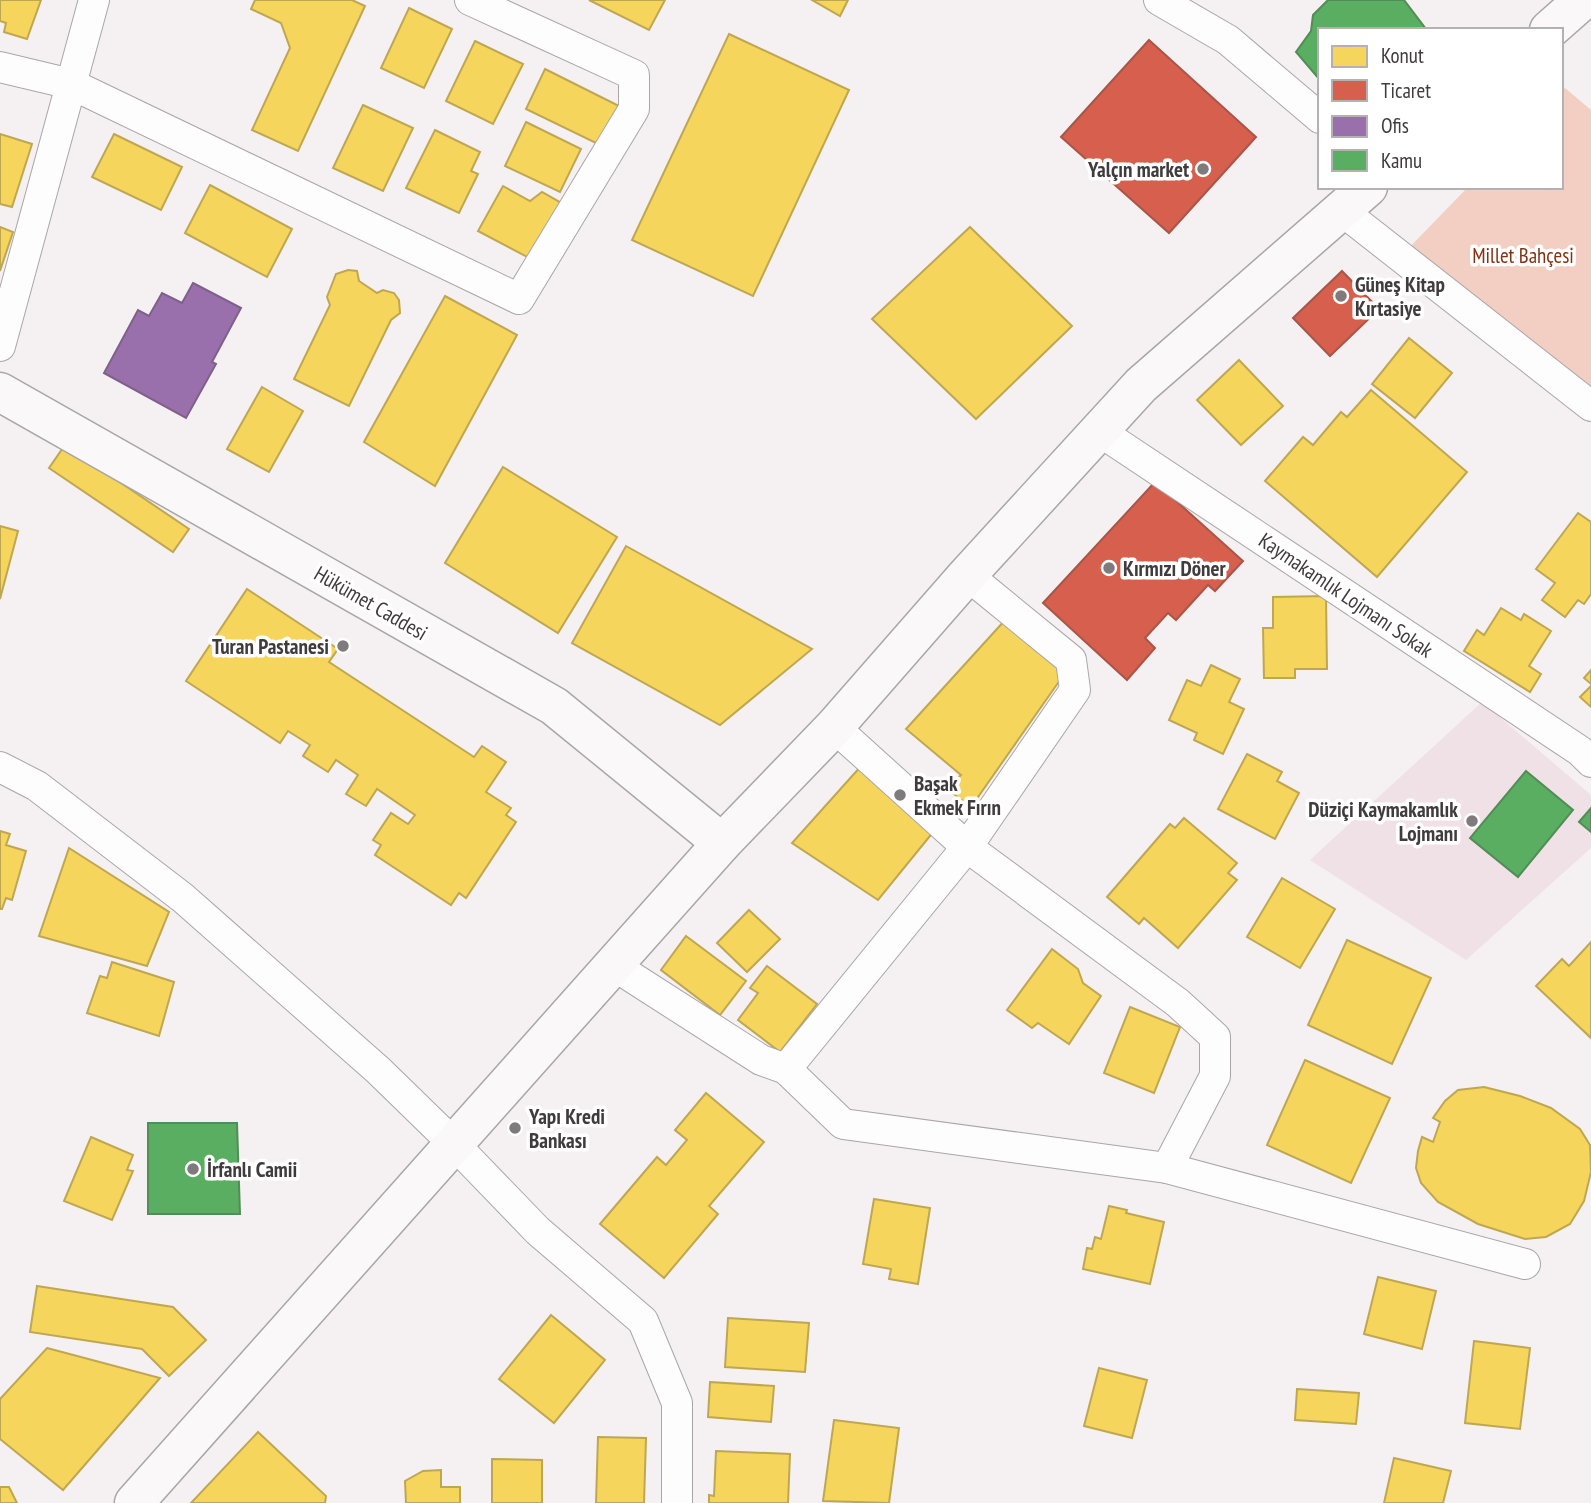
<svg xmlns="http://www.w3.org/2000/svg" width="1591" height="1503" font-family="'PT Sans Narrow',sans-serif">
	<rect width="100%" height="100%" fill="#f5f0f1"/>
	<!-- built -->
	<polygon fill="#efe1e5" points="1482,702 1591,795 1591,848 1466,960 1310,860"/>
	<!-- green -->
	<polygon fill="#f2cec3" points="1565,88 1591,110 1591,386 1406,251 1468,187 1561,187 1561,92"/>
	<!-- homes -->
	<g fill="#f6d55c" stroke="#bfa752" stroke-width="2">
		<polygon points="0,0 41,0 27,39 4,32 6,23 0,21"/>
		<polygon points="255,0 352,0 365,6 298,151 252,130 290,48 281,23 251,9"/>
		<polygon points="589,0 665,0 649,30"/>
		<polygon points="812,0 848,0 840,16"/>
		<polygon points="409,8 452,29 424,88 381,68"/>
		<polygon points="729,34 849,90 753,296 632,240"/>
		<polygon points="475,41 523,64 493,124 446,101"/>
		<polygon points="545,69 619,106 600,145 526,109"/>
		<polygon points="363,105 413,128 383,191 333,168"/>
		<polygon points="526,122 581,149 560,192 505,166"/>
		<polygon points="435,130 480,152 471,171 478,174 459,213 406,188"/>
		<polygon points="0,134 32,144 12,207 0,204"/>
		<polygon points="114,134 182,167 161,210 92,177"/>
		<polygon points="210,185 292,229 267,277 185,233"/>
		<polygon points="503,186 530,201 542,192 563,204 533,260 478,231"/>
		<polygon points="0,227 13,232 0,271"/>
		<polygon points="970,227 1072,326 976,419 872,319"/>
		<polygon points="348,270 357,271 359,281 377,293 383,290 394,293 399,300 400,313 391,320 349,406 294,379 330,305 327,297 336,274"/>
		<polygon points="445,296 517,335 435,486 364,442"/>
		<polygon points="1409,338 1452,373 1415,418 1372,384"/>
		<polygon points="1239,360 1283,406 1241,445 1197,400"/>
		<polygon points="262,387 303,411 269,472 227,449"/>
		<polygon points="1371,390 1467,472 1377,577 1265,481 1303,437 1313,445 1341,412 1347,417"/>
		<polygon points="65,445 189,529 173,552 49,468"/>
		<polygon points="503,467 617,537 558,633 445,563"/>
		<polygon points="1578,513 1591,522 1591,594 1584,604 1578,600 1565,617 1542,600 1555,583 1536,569"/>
		<polygon points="0,526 18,531 0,599"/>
		<polygon points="626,546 812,649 720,725 572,643"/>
		<polygon points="247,589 338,649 329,662 474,757 482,746 506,762 486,792 511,808 506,815 516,822 466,898 459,893 451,905 375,855 381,845 373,840 391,813 408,824 415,815 377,789 366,806 346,794 358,775 336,760 328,772 303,756 310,745 288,731 280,743 186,681"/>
		<polygon points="1326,596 1327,669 1295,669 1295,678 1264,678 1263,628 1273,628 1273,597"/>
		<polygon points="1501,608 1521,620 1524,614 1551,631 1529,666 1541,674 1530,692 1464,651 1477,630 1484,635"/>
		<polygon points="1006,619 1065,673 971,807 946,788 961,775 906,729"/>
		<polygon points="1211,665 1240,679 1229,702 1244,709 1223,754 1194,740 1197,733 1169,720 1187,680 1201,686"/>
		<polygon points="1591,670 1591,684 1584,678"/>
		<polygon points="1591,686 1591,707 1580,697"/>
		<polygon points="1247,754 1282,772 1277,781 1299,793 1275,839 1218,809"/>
		<polygon points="862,765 934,831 878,900 792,843"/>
		<polygon points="1184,818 1237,863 1228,873 1237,880 1178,948 1144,918 1139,924 1107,897 1170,824 1175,828"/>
		<polygon points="0,831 10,834 6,845 26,851 12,900 6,898 2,909 0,909"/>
		<polygon points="69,848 169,912 147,966 39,936"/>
		<polygon points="1282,878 1335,909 1300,968 1247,937"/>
		<polygon points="749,910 780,939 747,972 717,943"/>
		<polygon points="686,936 746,981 720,1015 661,970"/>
		<polygon points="1347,940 1431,978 1392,1064 1308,1025"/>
		<polygon points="1591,942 1591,1038 1536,986 1562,959 1569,966"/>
		<polygon points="1052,949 1078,969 1083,983 1101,996 1069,1044 1038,1023 1032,1028 1007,1010"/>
		<polygon points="112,962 174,982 159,1036 87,1013 100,976 107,978"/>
		<polygon points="767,966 817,1004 780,1052 738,1020 758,993 750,988"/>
		<polygon points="1130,1007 1180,1027 1154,1093 1104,1073"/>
		<polygon points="1305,1060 1390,1098 1351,1183 1267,1145"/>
		<polygon points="1484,1087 1520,1096 1551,1108 1580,1129 1590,1145 1591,1172 1584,1201 1570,1224 1546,1237 1525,1239 1478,1224 1438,1202 1421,1183 1416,1168 1418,1151 1422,1137 1433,1142 1440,1122 1433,1118 1445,1101 1458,1090"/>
		<polygon points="706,1093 764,1142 709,1206 718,1214 664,1278 600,1224 657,1157 666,1165 687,1140 675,1130"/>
		<polygon points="91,1137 133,1155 127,1170 133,1171 112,1220 64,1201"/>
		<polygon points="874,1199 930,1208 918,1284 889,1279 891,1269 863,1264"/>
		<polygon points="1109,1206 1127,1210 1126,1213 1164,1222 1150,1284 1083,1269 1087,1248 1092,1249 1095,1237 1101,1239"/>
		<polygon points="1378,1277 1436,1291 1422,1349 1364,1334"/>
		<polygon points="37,1286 173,1307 206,1340 169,1376 142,1349 30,1332"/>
		<polygon points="551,1315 605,1360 554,1423 499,1379"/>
		<polygon points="728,1318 809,1323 805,1372 725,1367"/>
		<polygon points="1474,1341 1530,1348 1520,1429 1465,1423"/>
		<polygon points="47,1348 160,1378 63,1490 0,1439 0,1399"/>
		<polygon points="1099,1368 1147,1380 1132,1438 1084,1426"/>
		<polygon points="710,1382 774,1386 771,1422 708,1417"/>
		<polygon points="1297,1389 1359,1393 1356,1424 1295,1420"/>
		<polygon points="834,1420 899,1428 889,1503 823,1501"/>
		<polygon points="258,1432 326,1496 325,1503 191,1503"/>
		<polygon points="598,1437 646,1438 644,1503 596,1503"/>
		<polygon points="716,1451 790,1454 788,1503 709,1503 709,1495 714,1496"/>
		<polygon points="1394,1458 1451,1471 1443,1503 1384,1503"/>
		<polygon points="492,1459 542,1460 542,1503 492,1503"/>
		<polygon points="441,1470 441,1487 460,1487 460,1503 406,1503 405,1481 423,1471"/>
		<polygon points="0,1487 9,1487 17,1503 0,1503"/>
	</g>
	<!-- shops -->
	<g fill="#d6604d" stroke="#a95548" stroke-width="2">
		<polygon points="1149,40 1256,137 1169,233 1061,137"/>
		<polygon points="1342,271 1379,309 1330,356 1293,318"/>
		<polygon points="1155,482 1243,561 1215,591 1208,585 1176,620 1168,613 1145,638 1155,648 1127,680 1043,603"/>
	</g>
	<!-- offices -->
	<polygon fill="#9970ab" stroke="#7e608a" stroke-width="2" points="193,283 241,308 212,362 216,364 186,418 104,373 138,310 149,316 162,293 182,303"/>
	<!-- public -->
	<g fill="#5aae61" stroke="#528c56" stroke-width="2">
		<polygon points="1328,0 1404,0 1426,29 1320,30 1320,80 1296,52 1311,31 1313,15"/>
		<polygon points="1526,771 1573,810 1518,877 1470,838"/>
		<polygon points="1591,808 1591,832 1579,822"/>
		<polygon points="148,1123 237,1123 240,1214 148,1214"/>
	</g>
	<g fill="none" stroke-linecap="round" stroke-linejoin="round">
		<defs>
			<g id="street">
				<polyline points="1159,0 1228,40 1320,118"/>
				<polyline points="0,67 71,84 519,299 634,109 634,75 470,0"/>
				<polyline points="1341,210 1591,406"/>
				<polyline points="0,346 94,0"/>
				<polyline points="1099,431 1580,751 1591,762"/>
				<polyline points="834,727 967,847 1178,1003 1215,1037 1215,1076 1167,1168"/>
				<polyline points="0,767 37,786 183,898 378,1070 454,1144 538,1231 643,1321 677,1403 677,1503"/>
				<polyline points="613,965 761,1060 786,1069 843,1124 1167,1168 1525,1264"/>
				<polyline points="786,1069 967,847 1075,690 1071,660 967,575"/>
			</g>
			<g id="secondary">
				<polyline points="1549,30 1583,0"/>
				<polyline points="0,392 554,706 722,843"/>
				<polyline points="134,1503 722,843 834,727 967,575 1141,385 1368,187"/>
			</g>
		</defs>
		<!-- street casing -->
		<use href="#street" stroke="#aaa6a7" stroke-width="32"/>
		<!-- secondary casing -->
		<use href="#secondary" stroke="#aaa6a7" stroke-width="41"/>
		<!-- street -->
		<use href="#street" stroke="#fefdfd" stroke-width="30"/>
		<!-- secondary -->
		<use href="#secondary" stroke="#faf8f9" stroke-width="38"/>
	</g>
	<!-- markers -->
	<g fill="#7f7a7b" stroke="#fff" stroke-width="2.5">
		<circle cx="1203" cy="169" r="7"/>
		<circle cx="1341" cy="296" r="7"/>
		<circle cx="1109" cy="568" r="7"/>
		<circle cx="343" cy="646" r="7"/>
		<circle cx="900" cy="795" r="7"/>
		<circle cx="1472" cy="821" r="7"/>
		<circle cx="515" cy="1128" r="7"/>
		<circle cx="193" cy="1169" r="7"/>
	</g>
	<g text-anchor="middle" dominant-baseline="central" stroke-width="7" stroke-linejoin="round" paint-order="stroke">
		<!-- poi labels -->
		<g font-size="21" font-weight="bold" fill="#403b3c" stroke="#fff" text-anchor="start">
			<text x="1189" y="169" text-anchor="end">Yalçın market</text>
			<text x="1355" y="284">Güneş Kitap<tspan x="1355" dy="24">Kırtasiye</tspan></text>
			<text x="1123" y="568">Kırmızı Döner</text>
			<text x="329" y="646" text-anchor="end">Turan Pastanesi</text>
			<text x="914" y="783">Başak<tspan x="914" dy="24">Ekmek Fırın</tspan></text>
			<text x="1458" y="809" text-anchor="end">Düziçi Kaymakamlık<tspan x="1458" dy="24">Lojmanı</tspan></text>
			<text x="529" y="1116">Yapı Kredi<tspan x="529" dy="24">Bankası</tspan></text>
			<text x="207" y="1169">İrfanlı Camii</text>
		</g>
		<!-- park labels -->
		<g font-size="21" fill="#843214" stroke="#fff">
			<text x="1523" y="255">Millet Bahçesi</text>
		</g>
		<!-- street labels -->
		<g font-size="21" fill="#403b3c" stroke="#fff">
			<text transform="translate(1346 595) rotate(34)">Kaymakamlık Lojmanı Sokak</text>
			<text transform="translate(371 603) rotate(30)">Hükümet Caddesi</text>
		</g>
	</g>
	<!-- legend -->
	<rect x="1318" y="28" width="245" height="161" fill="#ffffff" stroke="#b3b1b1" stroke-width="2"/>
	<rect x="1332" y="46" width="35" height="21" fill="#f6d55c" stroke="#b3b1b1" stroke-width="2"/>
	<text x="1381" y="63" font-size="21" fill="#403b3c">Konut</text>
	<rect x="1332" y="80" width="35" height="21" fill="#d6604d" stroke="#b3b1b1" stroke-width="2"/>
	<text x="1381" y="98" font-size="21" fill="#403b3c">Ticaret</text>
	<rect x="1332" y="116" width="35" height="21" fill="#9970ab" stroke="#b3b1b1" stroke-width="2"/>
	<text x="1381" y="133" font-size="21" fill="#403b3c">Ofis</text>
	<rect x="1332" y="150" width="35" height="21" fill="#5aae61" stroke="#b3b1b1" stroke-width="2"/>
	<text x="1381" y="168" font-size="21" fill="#403b3c">Kamu</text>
</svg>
